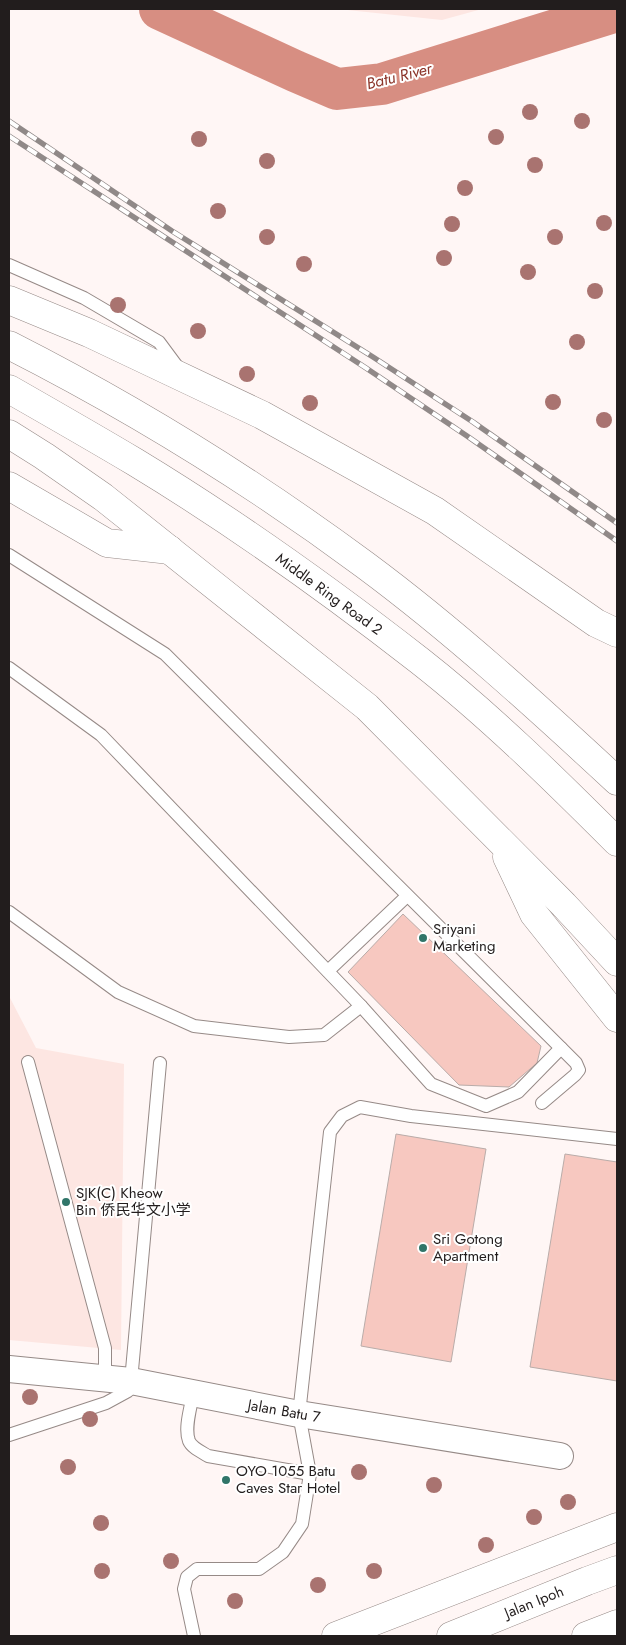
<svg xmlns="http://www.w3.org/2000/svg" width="626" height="1645" font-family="Jost,'Noto Sans SC',sans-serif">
	<rect width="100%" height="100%" fill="#fff6f5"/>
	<!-- built -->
	<g fill="#fde6e2">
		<polygon points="338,9 482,9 442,20"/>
		<polygon points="9,996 36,1048 124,1064 121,1350 9,1340"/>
	</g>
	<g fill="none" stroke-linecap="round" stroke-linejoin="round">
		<!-- river -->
		<polyline stroke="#d78e82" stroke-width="42" points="160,9 295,71 337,89 382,84 617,11"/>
	</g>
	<!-- building -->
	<g fill="#f7c8c0" stroke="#b9aca9">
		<polygon points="403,914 541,1046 537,1063 509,1087 459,1085 348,972"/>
		<polygon points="396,1134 486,1149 451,1362 361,1346"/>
		<polygon points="565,1154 617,1162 617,1381 530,1367"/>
	</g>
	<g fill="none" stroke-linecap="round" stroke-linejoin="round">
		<defs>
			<g id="lane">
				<polyline points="9,265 84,298 159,342 179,369"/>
				<polyline points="9,555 165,654 561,1048 576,1063 579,1070 575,1075 542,1103"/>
				<polyline points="9,668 101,735 361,1006 431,1084 486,1106 518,1092 561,1048"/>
				<polyline points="9,912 118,992 194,1026 289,1037 324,1035 361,1006"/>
				<polyline points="328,971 407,896"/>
				<polyline points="28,1062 105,1348 105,1380"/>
				<path d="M193,1394C191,1407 184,1428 189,1441C192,1448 202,1452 208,1456L310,1474"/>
				<polyline points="9,1435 106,1403 128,1391 131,1381 160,1063"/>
				<polyline points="194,1636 184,1589 187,1577 197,1569 259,1569 283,1552 302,1524 310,1474 299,1414 330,1132 342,1116 360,1107 411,1116 617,1139"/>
			</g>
			<polyline id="street" points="9,1369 131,1381 299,1414 560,1456"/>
			<polyline id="secondary" points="9,486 107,543 170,550"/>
			<g id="highway">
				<polyline points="9,300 89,333 262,415 435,511 596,623 617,633"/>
				<path d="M9,345C133,408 253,482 365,565C454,631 536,706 617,781"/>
				<path d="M9,389C51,413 93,437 135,462C234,522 329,590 420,661C490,716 554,779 617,842"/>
				<polyline points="9,434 44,456 103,497 367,707 564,905 617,962"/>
				<polyline points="507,857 534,914 617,1018"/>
				<polyline points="336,1636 617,1527"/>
				<polyline points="451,1636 587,1581 617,1570"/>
				<polyline points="586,1636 617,1624"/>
			</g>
		</defs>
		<!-- lane casing -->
		<use href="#lane" stroke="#968a87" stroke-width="14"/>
		<!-- street casing -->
		<use href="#street" stroke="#968a87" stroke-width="28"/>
		<!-- secondary casing -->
		<use href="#secondary" stroke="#968a87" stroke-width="29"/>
		<!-- highway casing -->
		<use href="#highway" stroke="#968a87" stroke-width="29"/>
		<!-- lane -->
		<use href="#lane" stroke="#fff" stroke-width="12"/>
		<!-- street -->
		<use href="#street" stroke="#fff" stroke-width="26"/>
		<!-- secondary -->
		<use href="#secondary" stroke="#fff" stroke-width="28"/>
		<!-- highway -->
		<use href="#highway" stroke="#fff" stroke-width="28"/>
		<defs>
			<g id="rail">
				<polyline points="9,121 172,231 373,357 473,422 617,523"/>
				<polyline points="9,136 366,368 467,436 617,541"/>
			</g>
		</defs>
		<!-- rail casing -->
		<use href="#rail" stroke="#908988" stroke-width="5.5"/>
		<!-- rail -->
		<use href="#rail" stroke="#fff" stroke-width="4" stroke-dasharray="11" stroke-linecap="butt"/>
	</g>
	<!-- trees -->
	<g fill="#a97370">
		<circle cx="530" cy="112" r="8"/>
		<circle cx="582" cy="121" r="8"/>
		<circle cx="496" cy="137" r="8"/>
		<circle cx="199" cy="139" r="8"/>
		<circle cx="267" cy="161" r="8"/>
		<circle cx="535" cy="165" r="8"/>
		<circle cx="465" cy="188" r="8"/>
		<circle cx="218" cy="211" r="8"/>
		<circle cx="604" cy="223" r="8"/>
		<circle cx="452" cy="224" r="8"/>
		<circle cx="267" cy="237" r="8"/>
		<circle cx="555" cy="237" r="8"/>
		<circle cx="444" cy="258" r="8"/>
		<circle cx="304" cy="264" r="8"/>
		<circle cx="528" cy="272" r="8"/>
		<circle cx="595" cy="291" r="8"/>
		<circle cx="118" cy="305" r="8"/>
		<circle cx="198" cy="331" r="8"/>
		<circle cx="577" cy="342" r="8"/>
		<circle cx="247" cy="374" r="8"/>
		<circle cx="553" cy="402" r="8"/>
		<circle cx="310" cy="403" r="8"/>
		<circle cx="604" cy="420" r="8"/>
		<circle cx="30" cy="1397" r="8"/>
		<circle cx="90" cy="1419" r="8"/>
		<circle cx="68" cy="1467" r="8"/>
		<circle cx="359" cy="1472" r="8"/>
		<circle cx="434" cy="1485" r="8"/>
		<circle cx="568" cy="1502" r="8"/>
		<circle cx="534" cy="1517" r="8"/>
		<circle cx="101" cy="1523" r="8"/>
		<circle cx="486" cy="1545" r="8"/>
		<circle cx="171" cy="1561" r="8"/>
		<circle cx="102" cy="1571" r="8"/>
		<circle cx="374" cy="1571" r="8"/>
		<circle cx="318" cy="1585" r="8"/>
		<circle cx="235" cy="1601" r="8"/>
	</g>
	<!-- markers -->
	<g fill="#307569" stroke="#fff" stroke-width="2">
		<circle cx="423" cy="938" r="5"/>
		<circle cx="66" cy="1202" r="5"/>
		<circle cx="423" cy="1248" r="5"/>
		<circle cx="226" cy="1480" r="5"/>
	</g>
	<g text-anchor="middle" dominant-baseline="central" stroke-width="4" stroke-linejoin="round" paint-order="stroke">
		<!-- street labels -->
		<g font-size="15" fill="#221d1d" stroke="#fff">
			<text transform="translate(329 594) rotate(36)">Middle Ring Road 2</text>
			<text transform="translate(284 1411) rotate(10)">Jalan Batu 7</text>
			<text transform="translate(534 1602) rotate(-22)">Jalan Ipoh</text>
		</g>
		<!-- poi labels -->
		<g font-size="15" fill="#221d1d" stroke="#fff" text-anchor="start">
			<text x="433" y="929">Sriyani<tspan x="433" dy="17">Marketing</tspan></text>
			<text x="76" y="1193">SJK(C) Kheow<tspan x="76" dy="17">Bin 侨民华文小学</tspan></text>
			<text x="433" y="1239">Sri Gotong<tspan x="433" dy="17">Apartment</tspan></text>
			<text x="236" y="1471">OYO 1055 Batu<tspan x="236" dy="17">Caves Star Hotel</tspan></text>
		</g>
		<!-- water labels -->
		<g font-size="16" font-style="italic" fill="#8c352a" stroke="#fff">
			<text transform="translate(399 76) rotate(-14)">Batu River</text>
		</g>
	</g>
	<!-- border -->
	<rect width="626" height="1645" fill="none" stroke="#221d1d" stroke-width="20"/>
</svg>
